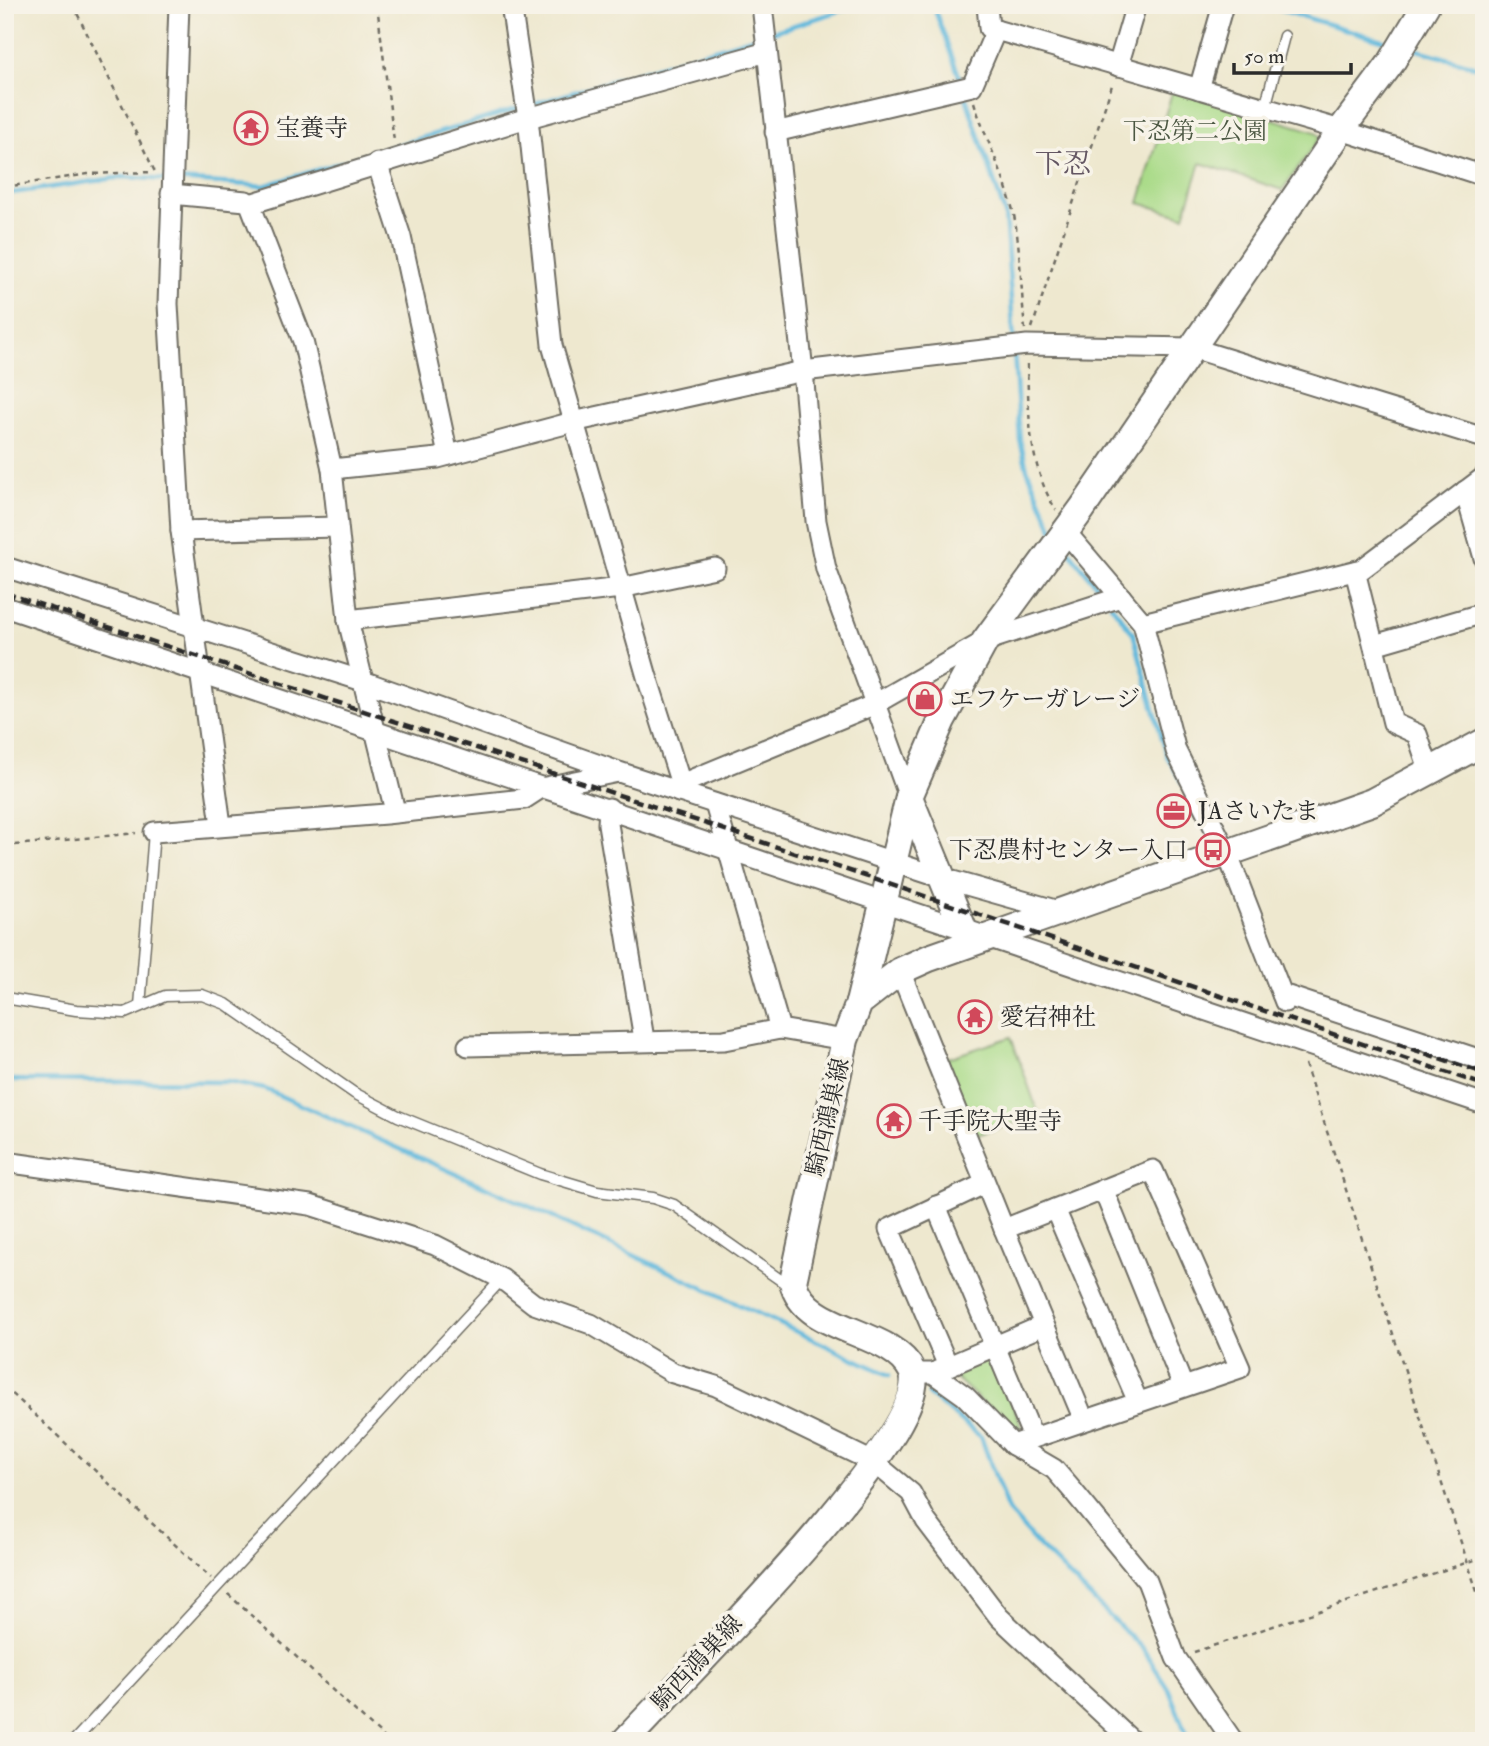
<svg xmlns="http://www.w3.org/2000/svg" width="1489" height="1746" font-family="'IM FELL Double Pica','Noto Serif JP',serif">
	<rect width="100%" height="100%" fill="#f7f3e8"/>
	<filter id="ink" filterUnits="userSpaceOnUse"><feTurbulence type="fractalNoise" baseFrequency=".0143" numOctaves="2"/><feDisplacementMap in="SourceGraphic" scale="14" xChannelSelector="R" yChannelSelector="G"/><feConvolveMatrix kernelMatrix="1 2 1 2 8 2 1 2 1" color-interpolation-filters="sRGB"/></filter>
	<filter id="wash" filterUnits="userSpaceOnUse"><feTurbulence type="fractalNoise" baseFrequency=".00686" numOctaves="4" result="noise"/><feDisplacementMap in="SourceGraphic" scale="28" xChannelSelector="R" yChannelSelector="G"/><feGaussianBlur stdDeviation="1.57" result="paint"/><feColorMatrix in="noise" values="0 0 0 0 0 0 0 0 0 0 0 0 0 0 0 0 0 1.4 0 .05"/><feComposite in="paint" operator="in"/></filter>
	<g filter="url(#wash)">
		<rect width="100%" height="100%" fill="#eee8cf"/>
		<!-- green -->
		<g fill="#aadb89" stroke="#6a835a" stroke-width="2">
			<polygon points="1173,89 1316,132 1320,138 1282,190 1201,163 1184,216 1139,203"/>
			<polygon points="1011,1037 1039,1115 974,1136 942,1060"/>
			<polygon points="989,1359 995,1362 1022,1427 1016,1434 952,1374"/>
		</g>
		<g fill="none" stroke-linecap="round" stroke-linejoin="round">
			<!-- stream -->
			<g stroke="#5eb8dc" stroke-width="4.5">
				<polyline points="933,5 962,84"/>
				<polyline points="1264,5 1392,43"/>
				<polyline points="769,33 859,5"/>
				<polyline points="1411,48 1484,69"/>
				<polyline points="964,92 1005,214 1014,343"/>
				<polyline points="532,105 761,35"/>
				<polyline points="177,180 264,186 520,108"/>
				<polyline points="5,194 123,177 168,180"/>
				<polyline points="1014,352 1020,440 1027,469 1054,532"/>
				<polyline points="1066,547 1104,595"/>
				<polyline points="1111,605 1133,633 1167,756 1182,783"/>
				<polyline points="5,1080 227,1082 265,1089 535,1209 889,1375"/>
				<polyline points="928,1394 981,1437 1008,1511 1037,1544 1143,1649 1169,1690 1189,1741"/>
			</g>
		</g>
	</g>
	<g filter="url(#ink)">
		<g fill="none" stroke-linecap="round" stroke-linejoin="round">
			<defs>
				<g id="lane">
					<polyline points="1265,108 1284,36"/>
					<polyline points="5,998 76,1010 125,1013 165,996 202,995 226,1004 354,1093 398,1116 540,1174 597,1191 653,1198 674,1205 789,1286"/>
					<polyline points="140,1006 154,832"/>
					<polyline points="74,1741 502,1279"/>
				</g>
				<g id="street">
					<polyline points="179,5 168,304 181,531 221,825"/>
					<polyline points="511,5 528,118 552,345 647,677 681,784 679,792"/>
					<polyline points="762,5 803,371 816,521 826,569 909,797"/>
					<polyline points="987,5 989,28 1341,130 1484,176"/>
					<polyline points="1118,66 1136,5"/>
					<polyline points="1199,89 1223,5"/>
					<polyline points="775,132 972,86 996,30"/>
					<polyline points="377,163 401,237 448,455"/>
					<polyline points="171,194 246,201 250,204 303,341 332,469 348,620 395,811"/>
					<polyline points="250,204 521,120 767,52"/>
					<polyline points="332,469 438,458 573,422 803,371 1027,345 1192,348 1484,438"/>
					<polyline points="1465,491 1484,558"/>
					<polyline points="181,531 337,527"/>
					<polyline points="1065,531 1143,623 1176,751 1227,853 1285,1002"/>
					<polyline points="5,567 363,681 619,772 942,878 1062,912"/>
					<polyline points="1355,571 1393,723 1417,734 1430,772"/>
					<polyline points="5,607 1484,1104"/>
					<polyline points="348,620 621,588 715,568"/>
					<polyline points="1143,623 1362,569 1484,477"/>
					<polyline points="1374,645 1484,613"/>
					<polyline points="681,784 873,705 985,641 1121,597"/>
					<polyline points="715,804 780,1029 845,1040"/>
					<polyline points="609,808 608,824 644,1039"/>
					<polyline points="154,832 386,814 524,799 541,788 618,772"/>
					<polyline points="900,971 1004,1229 1153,1170 1240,1368 1013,1445"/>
					<polyline points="1282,994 1484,1061"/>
					<polyline points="468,1046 724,1040 780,1029"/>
					<polyline points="5,1162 310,1205 435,1245 502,1279 534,1304 591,1324 673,1373 716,1386 875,1463 911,1493 926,1521 999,1617 1132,1741"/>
					<polyline points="1103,1189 1183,1386"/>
					<polyline points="936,1206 1033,1437"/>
					<polyline points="1055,1209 1138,1402"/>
					<polyline points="1004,1229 1084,1420"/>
					<polyline points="948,1366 889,1229 984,1184"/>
					<polyline points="937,1371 1044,1325"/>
					<polyline points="913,1373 933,1373 965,1396 1013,1445 1054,1469 1073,1491 1147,1581 1176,1658 1233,1741"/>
				</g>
				<g id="secondary">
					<polyline points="909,797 962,926"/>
					<polyline points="859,1003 909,797 942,720 985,641 1082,509 1341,130 1391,63 1426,5"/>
					<path d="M625,1741C671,1690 938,1429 912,1371C892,1329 804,1333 793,1282L845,1040L859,1003L900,971L929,958L1372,802L1484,742"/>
				</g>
			</defs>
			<!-- lane casing -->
			<use href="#lane" stroke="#6f6d64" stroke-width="13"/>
			<!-- street casing -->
			<use href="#street" stroke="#6f6d64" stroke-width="23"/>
			<!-- secondary casing -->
			<use href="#secondary" stroke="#6f6d64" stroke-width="30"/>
			<!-- path -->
			<g stroke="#6f6d64" stroke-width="2.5" stroke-dasharray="5 5" stroke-linecap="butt">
				<polyline points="73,5 155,172"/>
				<polyline points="377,5 394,141"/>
				<path d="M974,102C986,141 1005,175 1014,215C1021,252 1021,292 1025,329"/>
				<polyline points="5,187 88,174 154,172"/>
				<polyline points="1032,328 1113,82"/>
				<path d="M1027,364C1029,415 1028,465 1056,510"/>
				<polyline points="5,846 136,833"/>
				<polyline points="1305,1064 1484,1613"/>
				<polyline points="5,1387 211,1578"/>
				<polyline points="228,1594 388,1741"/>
				<polyline points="1194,1652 1484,1557"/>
			</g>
			<!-- lane -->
			<use href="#lane" stroke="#fff" stroke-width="10"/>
			<!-- street -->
			<use href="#street" stroke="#fff" stroke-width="19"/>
			<!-- secondary -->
			<use href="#secondary" stroke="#fff" stroke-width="26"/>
			<!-- rail -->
			<g stroke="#2b2b2b" stroke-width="4.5" stroke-dasharray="10 5" stroke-linecap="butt">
				<polyline points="5,593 865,876 1484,1085"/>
				<polyline points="1397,1044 1484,1073"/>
			</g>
		</g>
	</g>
	<!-- icons -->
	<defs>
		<symbol id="temple-ring" viewBox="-11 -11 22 22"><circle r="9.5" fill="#f7f3e8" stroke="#d1495b" stroke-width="1.5"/><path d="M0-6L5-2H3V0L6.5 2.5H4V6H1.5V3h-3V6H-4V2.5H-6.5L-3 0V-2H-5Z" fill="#d1495b"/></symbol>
		<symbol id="shop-ring" viewBox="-11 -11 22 22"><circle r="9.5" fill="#f7f3e8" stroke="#d1495b" stroke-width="1.5"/><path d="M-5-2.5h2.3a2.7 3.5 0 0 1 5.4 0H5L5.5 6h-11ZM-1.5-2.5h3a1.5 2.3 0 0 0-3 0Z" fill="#d1495b"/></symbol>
		<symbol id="office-ring" viewBox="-11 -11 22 22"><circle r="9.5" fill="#f7f3e8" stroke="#d1495b" stroke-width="1.5"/><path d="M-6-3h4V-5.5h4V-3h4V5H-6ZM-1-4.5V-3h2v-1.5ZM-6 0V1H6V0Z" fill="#d1495b"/></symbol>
		<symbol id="bus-ring" viewBox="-11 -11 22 22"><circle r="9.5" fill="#f7f3e8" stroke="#d1495b" stroke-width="1.5"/><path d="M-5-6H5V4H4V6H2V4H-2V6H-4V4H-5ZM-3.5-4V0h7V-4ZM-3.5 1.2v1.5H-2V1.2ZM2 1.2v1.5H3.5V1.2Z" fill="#d1495b"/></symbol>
	</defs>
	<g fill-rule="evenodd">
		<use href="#temple-ring" x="232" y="109" width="38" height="38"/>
		<use href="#shop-ring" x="906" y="680" width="38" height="38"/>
		<use href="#office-ring" x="1155" y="792" width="38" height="38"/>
		<use href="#bus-ring" x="1194" y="831" width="38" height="38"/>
		<use href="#temple-ring" x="956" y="998" width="38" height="38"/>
		<use href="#temple-ring" x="875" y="1102" width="38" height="38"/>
	</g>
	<g text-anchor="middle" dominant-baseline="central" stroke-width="7" stroke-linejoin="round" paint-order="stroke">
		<!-- poi labels -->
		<g font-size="24" fill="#2b2b2b" stroke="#f7f3e8" text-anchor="start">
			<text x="276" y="128">宝養寺</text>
			<text x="950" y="699">エフケーガレージ</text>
			<text x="1198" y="811">JAさいたま</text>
			<text x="1188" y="850" text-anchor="end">下忍農村センター入口</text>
			<text x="1000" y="1017">愛宕神社</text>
			<text x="918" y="1121">千手院大聖寺</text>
		</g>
		<!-- park labels -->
		<g font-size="24" fill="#4b5742" stroke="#f7f3e8">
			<text x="1195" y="131">下忍第二公園</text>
		</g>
		<!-- street labels -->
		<g font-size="24" fill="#2b2b2b" stroke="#f7f3e8">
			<text transform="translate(828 1117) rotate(-77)">騎西鴻巣線</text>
			<text transform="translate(697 1663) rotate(-47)">騎西鴻巣線</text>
		</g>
		<!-- quarter labels -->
		<g font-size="28" fill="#645763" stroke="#f7f3e8">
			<text x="1063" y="164">下忍</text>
		</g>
	</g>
	<!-- margin -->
	<rect width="1489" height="1746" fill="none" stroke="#f7f3e8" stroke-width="28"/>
	<!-- scale -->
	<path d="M1234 63v10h117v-10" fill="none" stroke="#2b2b2b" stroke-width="3.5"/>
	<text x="1244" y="63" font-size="21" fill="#2b2b2b" stroke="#f7f3e8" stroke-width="5" paint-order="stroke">50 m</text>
</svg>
